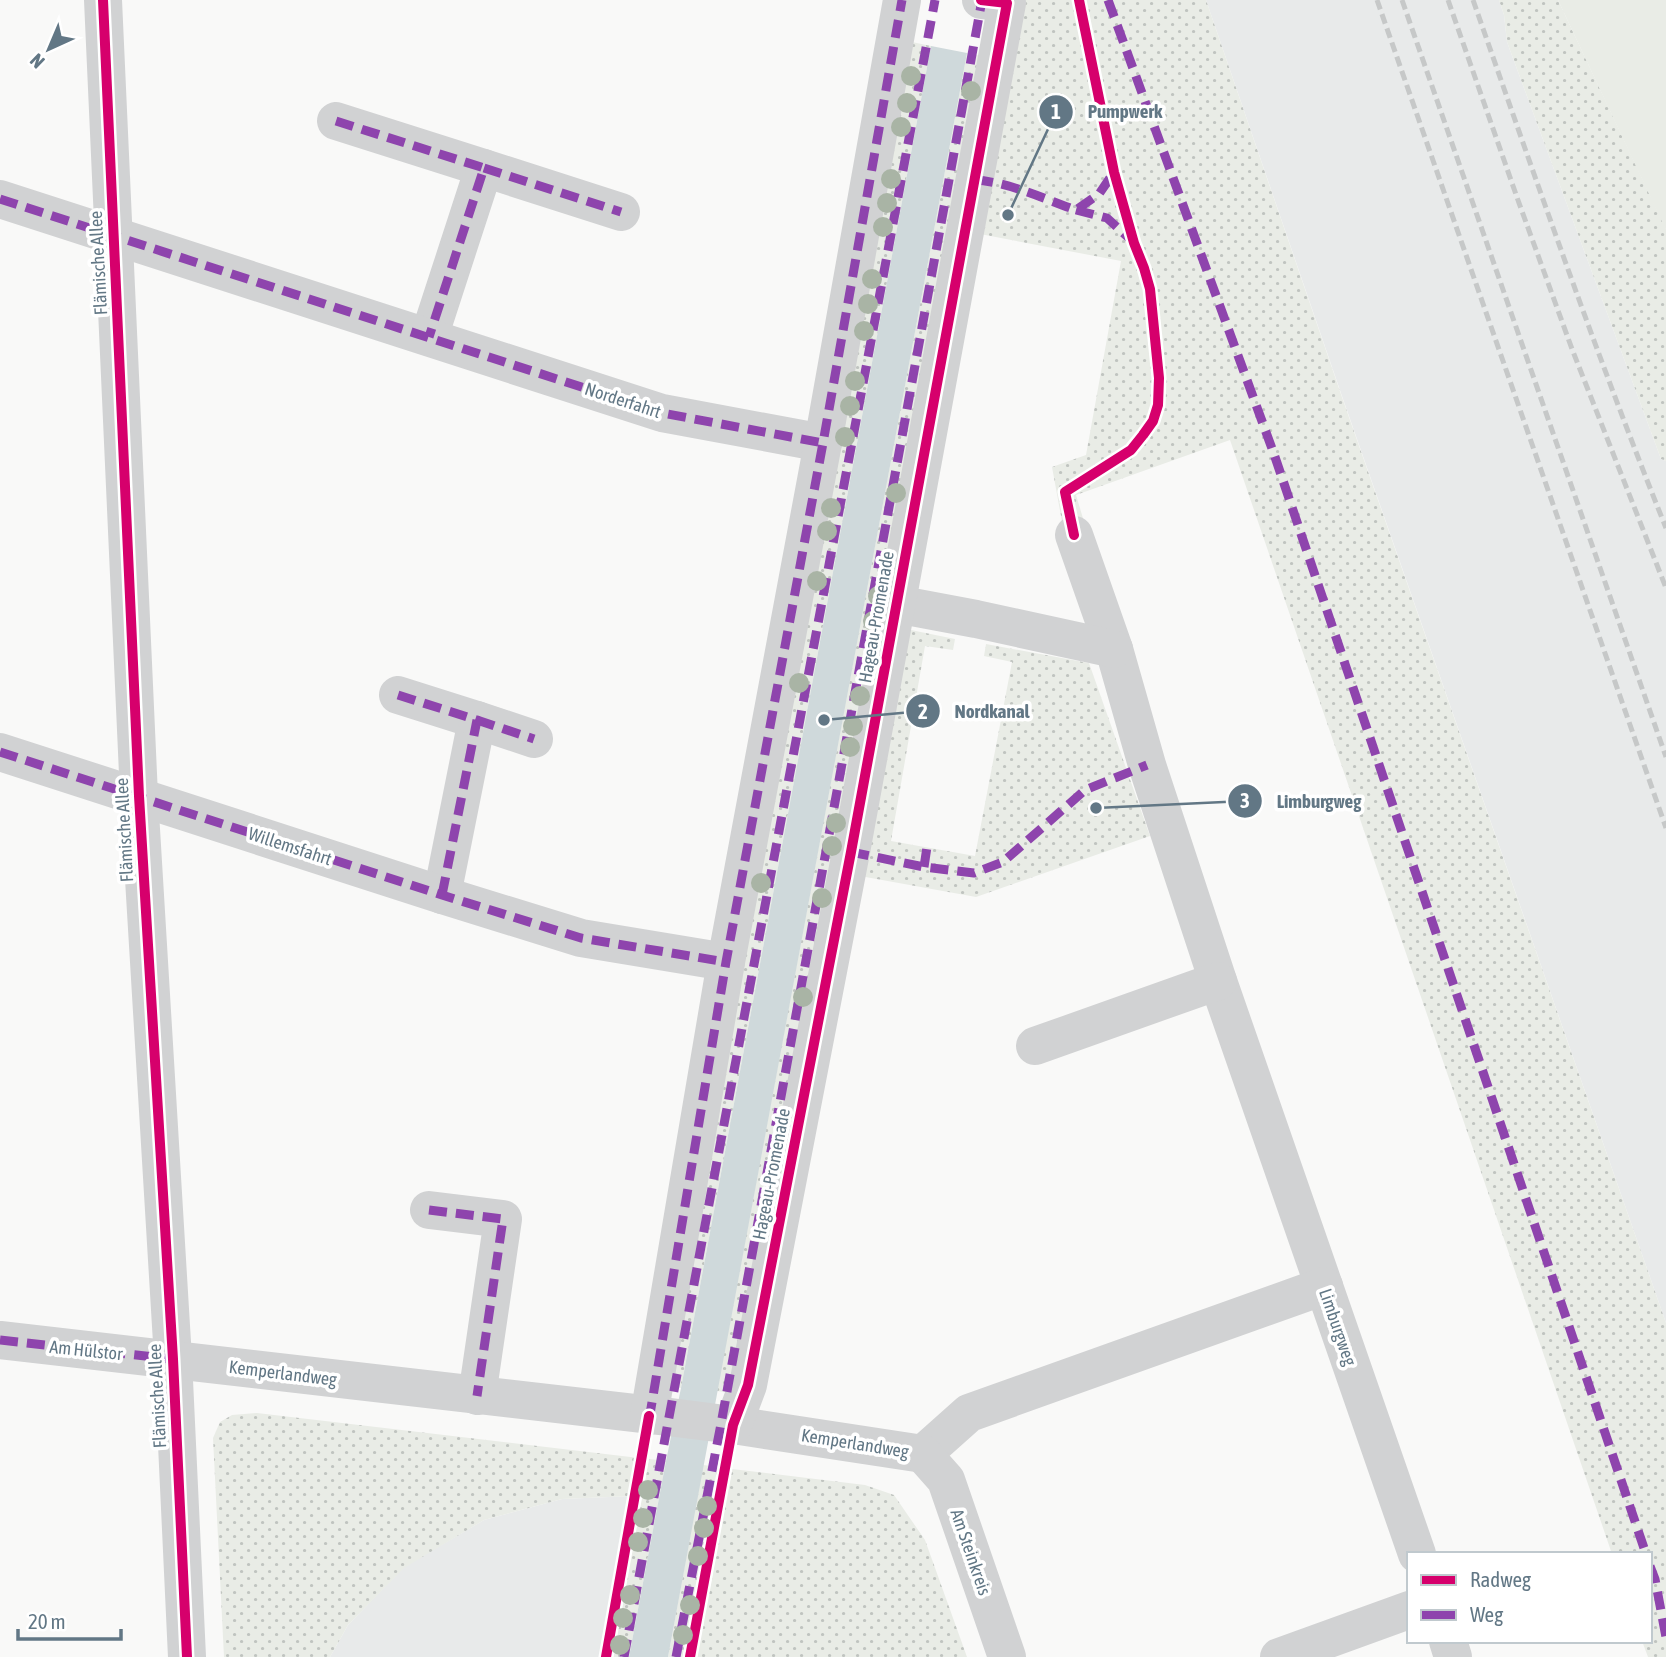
<svg xmlns="http://www.w3.org/2000/svg" width="1666" height="1657" font-family="'Asap Condensed',sans-serif">
	<defs>
		<pattern id="grass-dots" width="8" height="8" patternUnits="userSpaceOnUse" patternTransform="scale(1.75)"><rect width="8" height="8" fill="#e9ece6"/><path d="M2 2h.1M6 6h.1" fill="none" stroke="#c0c4c0" stroke-width="1.8" stroke-linecap="round"/></pattern>
	</defs>
	<rect width="100%" height="100%" fill="#f9f9f8"/>
	<!-- built -->
	<g fill="#e8eaea">
		<polygon points="1206,0 1499,0 1504,15 1507,42 1661,459 1666,461 1666,1323 1343,399"/>
		<polygon points="632,1496 602,1657 330,1657 348,1625 404,1567 484,1520 562,1499"/>
	</g>
	<!-- grass -->
	<g fill="url(#grass-dots)">
		<polygon points="1023,0 1206,0 1343,400 1666,1323 1666,1657 1648,1657 1642,1641 1650,1641 1650,1554 1612,1554 1230,440 1076,495 1088,535 1066,543 1052,467 1086,455 1121,261 980,234"/>
		<polygon points="1499,0 1558,0 1666,229 1666,461 1661,459 1507,42 1504,15"/>
		<polygon points="912,42 931,46 681,1388 661,1385"/>
		<polygon points="967,53 986,57 736,1394 717,1391"/>
		<polygon points="906,629 955,639 953,650 925,646 891,841 975,856 1012,662 984,656 986,644 1089,663 1150,836 976,897 860,876"/>
		<polygon points="256,1413 257,1413 639,1458 632,1496 562,1499 484,1520 404,1568 348,1625 330,1657 224,1657 213,1438 220,1422 232,1415"/>
		<polygon points="649,1459 666,1461 629,1657 612,1657"/>
		<polygon points="703,1465 721,1467 685,1657 668,1657"/>
		<polygon points="732,1469 865,1485 894,1495 925,1540 967,1657 697,1657"/>
	</g>
	<!-- garden -->
	<polygon fill="#e9ece6" points="1558,0 1666,0 1666,229 1665,228"/>
	<!-- water -->
	<polygon fill="#cfd9db" points="931,46 967,53 668,1657 629,1657 666,1461 681,1388"/>
	<g fill="none" stroke-linecap="round" stroke-linejoin="round">
		<!-- minor -->
		<g stroke="#d1d2d3" stroke-width="38">
			<polyline points="103,0 139,796 173,1359 187,1657"/>
			<polyline points="336,121 484,168 429,337"/>
			<polyline points="484,168 621,212"/>
			<polyline points="0,199 662,413 823,443"/>
			<polyline points="1074,535 1114,649 1147,765 1218,981 1417,1554"/>
			<polyline points="896,604 976,619 1114,649"/>
			<polyline points="398,695 477,720 442,895"/>
			<polyline points="477,720 534,739"/>
			<polyline points="0,752 442,895 581,938 726,962"/>
			<polyline points="1035,1046 1218,981"/>
			<polyline points="429,1210 503,1219 477,1396"/>
			<polyline points="0,1340 669,1417 733,1425 923,1454 969,1413 1324,1286"/>
			<polyline points="649,1416 726,962 823,443 902,0"/>
			<polyline points="733,1425 748,1385 851,852 1007,3 981,0"/>
			<polyline points="923,1454 946,1480 1007,1657"/>
			<polyline points="1448,1641 1453,1657"/>
			<polyline points="1279,1657 1409,1610"/>
		</g>
		<!-- rail -->
		<g stroke="#c6c8c8" stroke-width="5" stroke-dasharray="10 5" stroke-linecap="butt">
			<polyline points="1377,0 1666,828"/>
			<polyline points="1402,0 1666,757"/>
			<polyline points="1448,0 1519,203 1572,349 1666,588"/>
			<path d="M1473,0C1535,177 1596,354 1666,528"/>
		</g>
		<!-- quiet -->
		<g stroke="#8e44ad" stroke-width="9" stroke-dasharray="18 9" stroke-linecap="butt">
			<polyline points="1108,0 1274,454 1646,1554"/>
			<polyline points="336,121 484,168 429,337"/>
			<polyline points="484,168 621,212"/>
			<path d="M975,180C1009,182 1044,199 1076,210L1099,194L1114,172"/>
			<polyline points="0,199 662,413 823,443"/>
			<polyline points="1076,210 1107,218 1130,239"/>
			<polyline points="398,695 477,720 442,895"/>
			<polyline points="477,720 534,739"/>
			<polyline points="0,752 442,895 581,938 726,962"/>
			<polyline points="851,852 924,867 974,873 1003,862 1085,790 1147,765"/>
			<polyline points="924,867 927,847"/>
			<polyline points="429,1210 503,1219 477,1396"/>
			<polyline points="0,1340 173,1359"/>
			<polyline points="649,1420 726,962 823,443 902,0"/>
			<polyline points="1650,1566 1655,1579 1666,1637"/>
			<polyline points="624,1657 935,0"/>
			<polyline points="676,1657 721,1424 982,0"/>
		</g>
		<defs>
			<g id="cycleway">
				<polyline points="103,0 139,796 173,1359 187,1657"/>
				<polyline points="1074,535 1065,492 1131,450 1143,435 1153,421 1158,405 1159,378 1150,289 1144,268 1134,243 1114,172 1079,0"/>
				<polyline points="606,1657 649,1416"/>
				<polyline points="690,1657 733,1425 748,1385 851,852 1007,3 981,0"/>
			</g>
		</defs>
		<!-- cycleway casing -->
		<use href="#cycleway" stroke="#fff" stroke-width="15"/>
		<!-- cycleway -->
		<use href="#cycleway" stroke="#d6006c" stroke-width="10"/>
	</g>
	<!-- trees -->
	<g fill="#a9b4a5">
		<circle cx="911" cy="76" r="10"/>
		<circle cx="971" cy="91" r="10"/>
		<circle cx="907" cy="103" r="10"/>
		<circle cx="901" cy="127" r="10"/>
		<circle cx="891" cy="179" r="10"/>
		<circle cx="887" cy="203" r="10"/>
		<circle cx="883" cy="227" r="10"/>
		<circle cx="872" cy="279" r="10"/>
		<circle cx="868" cy="304" r="10"/>
		<circle cx="864" cy="331" r="10"/>
		<circle cx="855" cy="381" r="10"/>
		<circle cx="850" cy="406" r="10"/>
		<circle cx="845" cy="437" r="10"/>
		<circle cx="896" cy="493" r="10"/>
		<circle cx="831" cy="508" r="10"/>
		<circle cx="827" cy="531" r="10"/>
		<circle cx="817" cy="581" r="10"/>
		<circle cx="878" cy="596" r="10"/>
		<circle cx="873" cy="621" r="10"/>
		<circle cx="799" cy="683" r="10"/>
		<circle cx="860" cy="696" r="10"/>
		<circle cx="853" cy="726" r="10"/>
		<circle cx="850" cy="747" r="10"/>
		<circle cx="836" cy="823" r="10"/>
		<circle cx="832" cy="846" r="10"/>
		<circle cx="761" cy="883" r="10"/>
		<circle cx="822" cy="898" r="10"/>
		<circle cx="803" cy="997" r="10"/>
		<circle cx="648" cy="1490" r="10"/>
		<circle cx="707" cy="1506" r="10"/>
		<circle cx="643" cy="1518" r="10"/>
		<circle cx="704" cy="1528" r="10"/>
		<circle cx="638" cy="1542" r="10"/>
		<circle cx="698" cy="1556" r="10"/>
		<circle cx="630" cy="1595" r="10"/>
		<circle cx="690" cy="1605" r="10"/>
		<circle cx="623" cy="1618" r="10"/>
		<circle cx="683" cy="1635" r="10"/>
		<circle cx="620" cy="1645" r="10"/>
	</g>
	<g text-anchor="middle" dominant-baseline="central" stroke-width="7" stroke-linejoin="round" paint-order="stroke">
		<!-- street labels -->
		<g font-size="18" fill="#627785" stroke="#fff">
			<text transform="translate(98 263) rotate(-93)">Flämische Allee</text>
			<text transform="translate(623 400) rotate(18)">Norderfahrt</text>
			<text transform="translate(876 617) rotate(-80)">Hageau-Promenade</text>
			<text transform="translate(124 830) rotate(-93)">Flämische Allee</text>
			<text transform="translate(290 846) rotate(18)">Willemsfahrt</text>
			<text transform="translate(771 1174) rotate(-79)">Hageau-Promenade</text>
			<text transform="translate(1338 1327) rotate(71)">Limburgweg</text>
			<text transform="translate(86 1350) rotate(6)">Am Hülstor</text>
			<text transform="translate(283 1373) rotate(7)">Kemperlandweg</text>
			<text transform="translate(157 1396) rotate(-93)">Flämische Allee</text>
			<text transform="translate(855 1443) rotate(9)">Kemperlandweg</text>
			<text transform="translate(971 1552) rotate(71)">Am Steinkreis</text>
		</g>
	</g>
	<!-- callouts -->
	<path fill="none" stroke="#627785" stroke-width="2.5" d="M1008 215L1056 112M824 720L923 711M1096 808L1245 801"/>
	<g fill="#627785" stroke="#fff" stroke-width="2.5">
		<circle cx="1008" cy="215" r="7"/>
		<circle cx="824" cy="720" r="7"/>
		<circle cx="1096" cy="808" r="7"/>
		<circle cx="1056" cy="112" r="18"/>
		<circle cx="923" cy="711" r="18"/>
		<circle cx="1245" cy="801" r="18"/>
	</g>
	<g font-size="21" text-anchor="middle" font-weight="bold" fill="#fff">
		<text x="1056" y="119">1</text>
		<text x="923" y="719">2</text>
		<text x="1245" y="808">3</text>
	</g>
	<g font-size="19" text-anchor="middle" font-weight="bold" fill="#627785" stroke="#fff" stroke-width="7" stroke-linejoin="round" paint-order="stroke">
		<text x="1125" y="118">Pumpwerk</text>
		<text x="992" y="718">Nordkanal</text>
		<text x="1319" y="808">Limburgweg</text>
	</g>
	<!-- legend -->
	<rect x="1407" y="1552" width="245" height="91" fill="#ffffff" stroke="#c0c9ce" stroke-width="2"/>
	<rect x="1421" y="1575" width="35" height="10" fill="#d6006c" stroke="#c0c9ce" stroke-width="2"/>
	<text x="1470" y="1587" font-size="21" fill="#627785">Radweg</text>
	<rect x="1421" y="1610" width="35" height="10" fill="#8e44ad" stroke="#c0c9ce" stroke-width="2"/>
	<text x="1470" y="1622" font-size="21" fill="#627785">Weg</text>
	<!-- north arrow -->
	<g transform="translate(49 49) rotate(224)" stroke="#ffffff" stroke-width="5" paint-order="stroke">
	<path d="M0-5L12 26L0 18L-12 26Z" fill="#627785"/>
	<text y="-10" font-size="19" font-weight="bold" text-anchor="middle" fill="#627785">N</text>
	</g>
	<!-- scale -->
	<path d="M18 1629v10h103v-10" fill="none" stroke="#627785" stroke-width="3.5"/>
	<text x="28" y="1629" font-size="21" fill="#627785" stroke="#ffffff" stroke-width="5" paint-order="stroke">20 m</text>
</svg>
